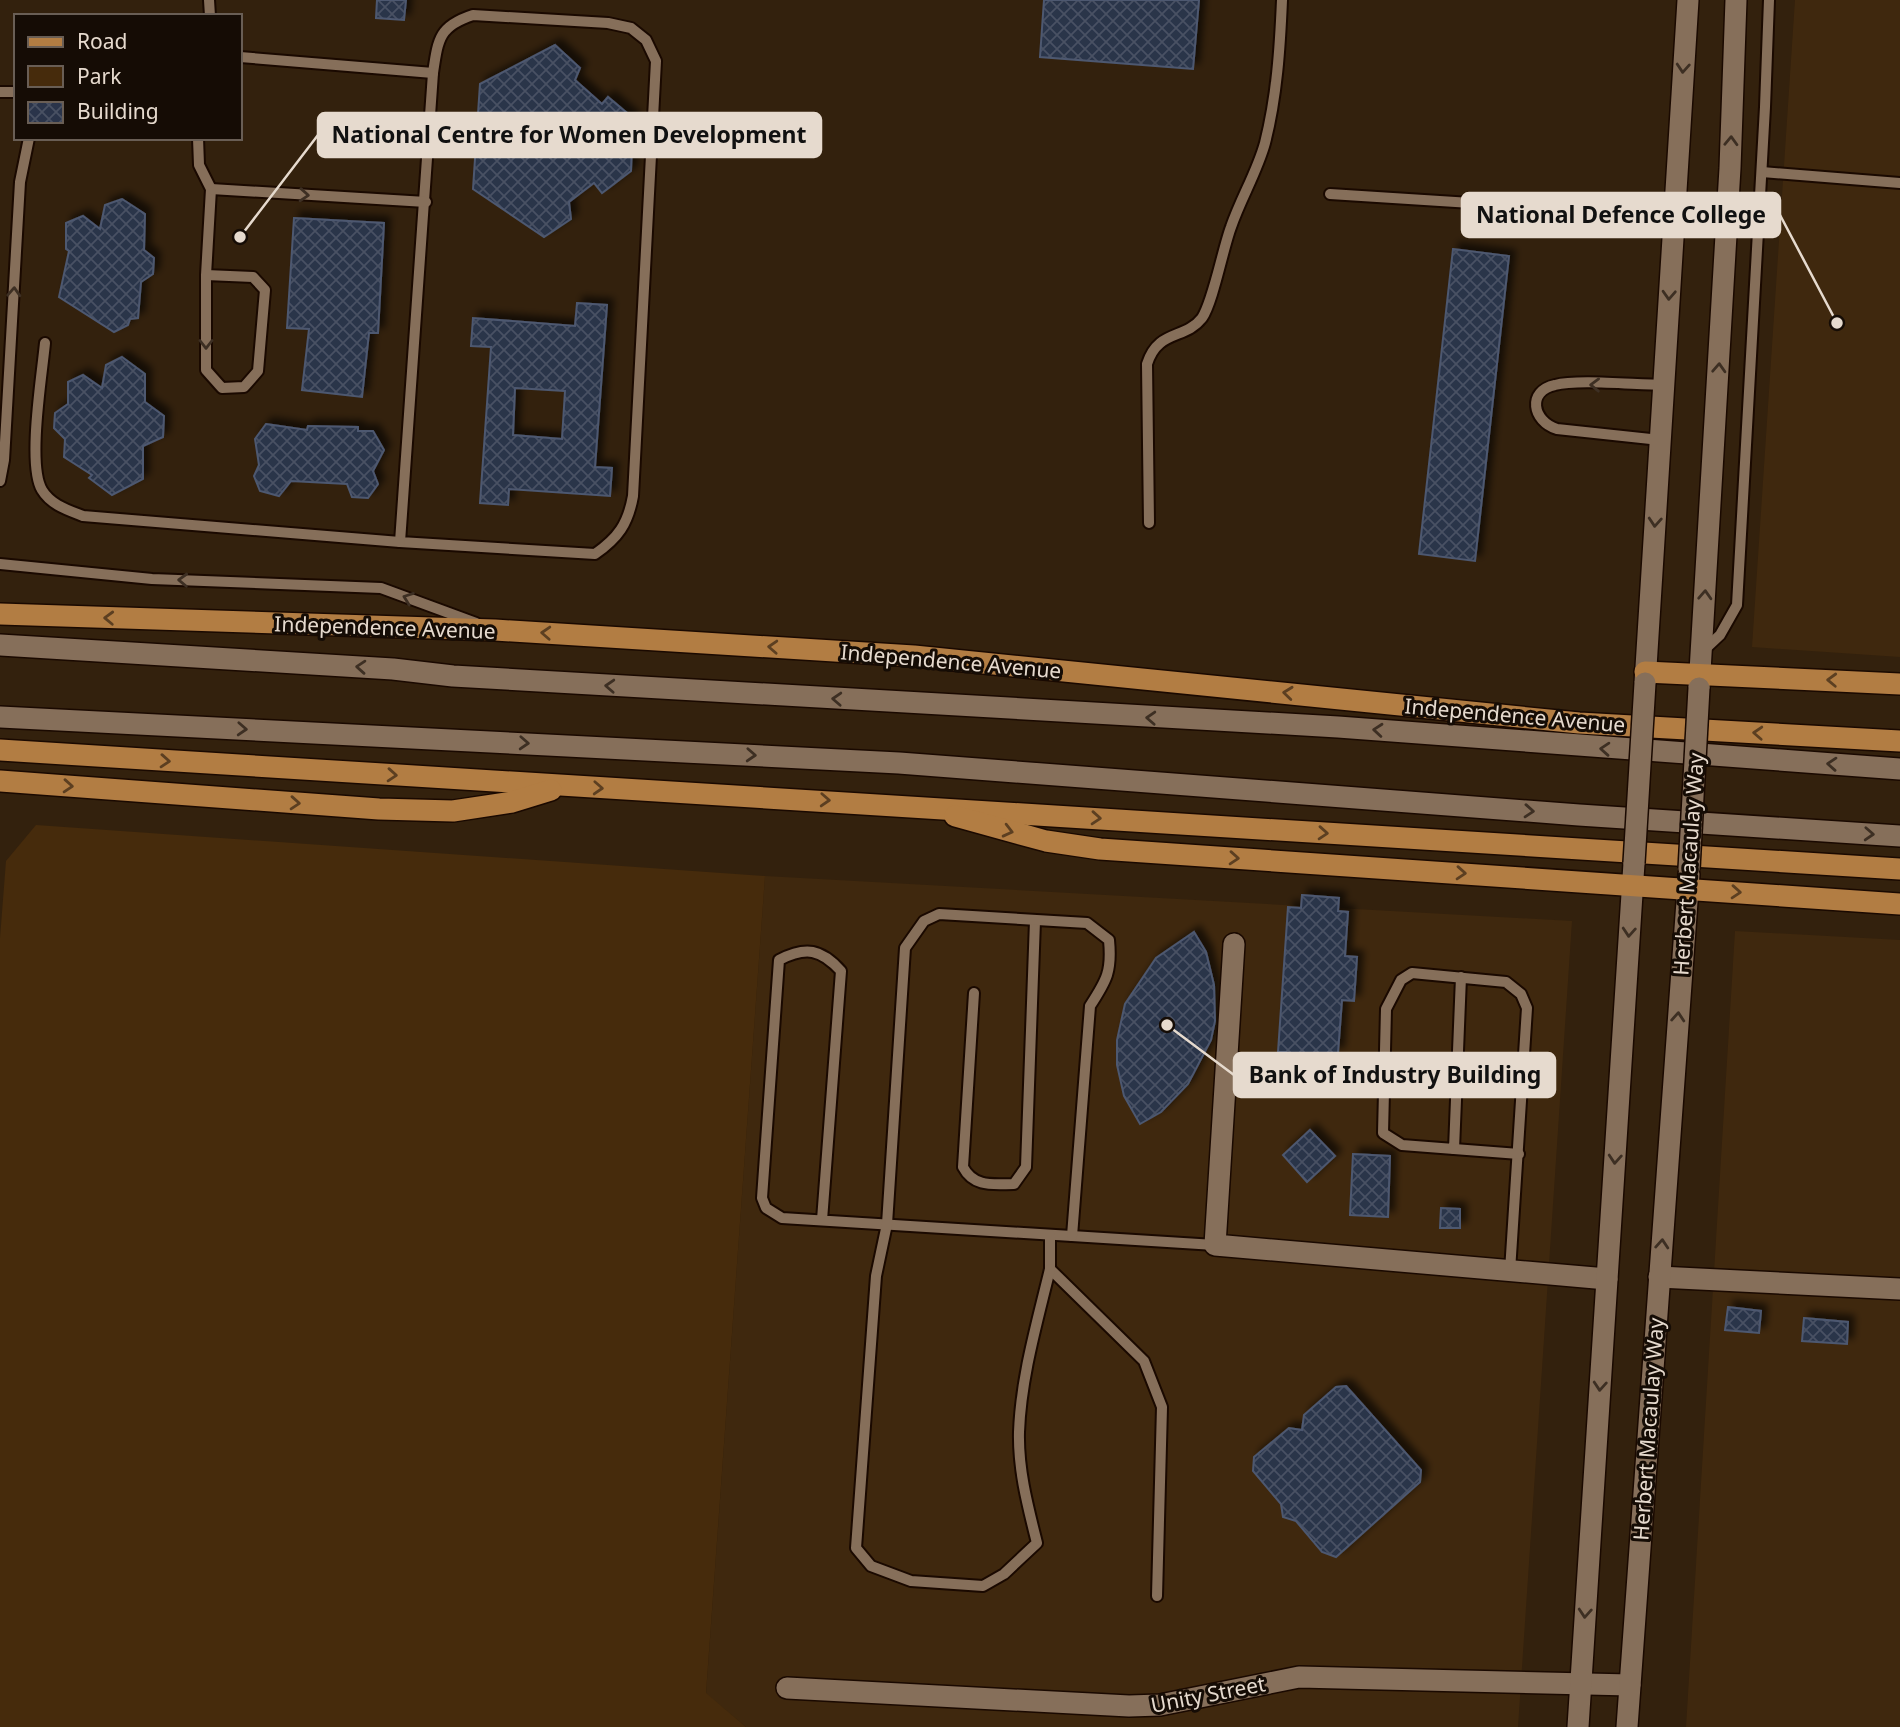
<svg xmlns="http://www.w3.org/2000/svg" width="1900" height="1727" font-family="'Noto Sans',sans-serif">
	<defs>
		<pattern id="building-cross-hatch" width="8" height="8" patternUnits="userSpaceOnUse" patternTransform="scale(1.75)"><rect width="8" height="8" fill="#2a344a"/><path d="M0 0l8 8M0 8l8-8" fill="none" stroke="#495163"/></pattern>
		<filter id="shadow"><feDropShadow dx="6" dy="-6" stdDeviation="3.5" flood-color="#0009"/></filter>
	</defs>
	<rect width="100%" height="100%" fill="#33210d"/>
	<!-- built -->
	<g fill="#3f280e">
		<polygon points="1795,0 1900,0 1900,657 1752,647"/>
		<polygon points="765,876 1572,921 1518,1727 746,1727 706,1694"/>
		<polygon points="1735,931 1900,940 1900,1727 1686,1727"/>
	</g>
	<!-- green -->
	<polygon fill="#462b0c" points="36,825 765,876 706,1693 746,1727 0,1727 0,938 6,861"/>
	<!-- building -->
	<g fill="url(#building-cross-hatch)" stroke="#4d5870" stroke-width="2" fill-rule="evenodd" filter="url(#shadow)">
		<polygon points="377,0 406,0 404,20 376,18"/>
		<polygon points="1044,0 1199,0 1193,69 1040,57"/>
		<polygon points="555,45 580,68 575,80 602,104 608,97 633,118 631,171 602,193 594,183 569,202 571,219 544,237 473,189 480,84"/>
		<polygon points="122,199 145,214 144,250 154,258 153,274 141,282 138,318 130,319 128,325 114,332 59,297 69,251 66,249 66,223 83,216 100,229 105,205"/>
		<polygon points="294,218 384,223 378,333 369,333 362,397 302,390 309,329 287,328"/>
		<polygon points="1453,249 1509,256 1475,561 1419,554"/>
		<path d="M577,303L607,305L595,467L612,468L610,496L509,489L508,505L480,503L491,347L471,346L473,318L575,326ZM515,388L565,391L562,439L513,435Z"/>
		<polygon points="122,357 145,374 145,402 164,416 163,437 143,446 143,479 112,495 89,478 92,475 64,457 65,439 54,428 55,413 68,404 68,382 83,375 102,388 106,365"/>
		<polygon points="266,424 307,430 308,426 358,427 358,431 373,431 384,450 373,471 378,484 368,498 352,497 347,484 291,481 279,496 260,491 254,476 259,465 255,439"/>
		<polygon points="1302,895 1339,898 1338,911 1348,912 1345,956 1357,957 1354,1001 1342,1000 1338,1053 1327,1053 1326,1069 1284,1065 1286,1052 1278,1052 1288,907 1301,908"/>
		<polygon points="1194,932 1206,952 1214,985 1215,1021 1211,1040 1188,1084 1161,1112 1140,1124 1124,1096 1117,1065 1117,1040 1125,1004 1156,958"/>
		<polygon points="1310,1130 1335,1156 1307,1182 1283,1155"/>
		<polygon points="1353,1154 1390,1156 1388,1217 1350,1215"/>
		<polygon points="1441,1208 1460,1209 1460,1228 1440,1228"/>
		<polygon points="1728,1307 1761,1311 1759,1333 1725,1330"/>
		<polygon points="1804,1318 1848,1322 1847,1344 1802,1341"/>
		<polygon points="1346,1386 1421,1470 1420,1482 1336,1557 1322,1552 1296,1521 1283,1517 1281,1504 1253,1471 1254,1457 1289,1428 1302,1430 1304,1415 1336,1387"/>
	</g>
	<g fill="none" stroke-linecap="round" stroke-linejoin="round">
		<defs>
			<g id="lane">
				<polyline points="209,0 210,16"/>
				<path d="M473,15L608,23L631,28L646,40L656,61L633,496C628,524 618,538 595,554L400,542L433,73C438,39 439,26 473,15Z"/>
				<polyline points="240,57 433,73"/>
				<polyline points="0,92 16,92"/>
				<polyline points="198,138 199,165 211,189 206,275 206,370 222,388 244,387 258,371 265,290 253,277 206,275"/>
				<polyline points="1762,172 1900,183"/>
				<polyline points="211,189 426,202"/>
				<polyline points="1330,194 1673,216"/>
				<path d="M45,343C42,375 27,465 42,490C51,505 68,510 83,516L400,542"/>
				<path d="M1660,440L1557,429C1532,421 1527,391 1555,385C1578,379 1636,385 1663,385"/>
				<polyline points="0,481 4,460 20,182 29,138"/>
				<path d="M1149,523L1147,364C1158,329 1185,340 1202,318C1213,302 1223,248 1231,227C1241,198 1257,172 1265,143C1277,96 1280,47 1282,0"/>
				<polyline points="0,564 152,579 381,588 476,623"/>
				<polyline points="1704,650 1720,635 1737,605 1765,107 1769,0"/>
				<polyline points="1461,977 1454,1149 1402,1145 1383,1133 1386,1009 1401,980 1412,973 1506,982 1521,994 1527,1008 1510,1271"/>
				<path d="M974,993L963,1167C974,1188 994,1184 1014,1184L1026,1167L1035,921"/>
				<polyline points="1454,1149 1519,1154"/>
				<path d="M822,1220L841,971C821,949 806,946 779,960L762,1198L766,1208L782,1218L1215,1245"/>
				<polyline points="1050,1235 1050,1269 1144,1361 1162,1407 1157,1596"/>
				<path d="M1050,1269C1037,1323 1021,1377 1019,1432C1018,1470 1028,1507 1037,1543L1004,1574L983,1586L911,1581L871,1566L856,1548L876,1276L887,1224L905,948L924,921L939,914L1087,923L1109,940C1112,971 1107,980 1090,1006L1072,1236"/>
			</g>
			<g id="street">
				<polyline points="1234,944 1215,1245 1607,1279"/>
				<polyline points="1659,1277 1900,1289"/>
				<polyline points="787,1688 1129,1706 1160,1705 1299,1677 1630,1685"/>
			</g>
			<g id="secondary">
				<polyline points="0,645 393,669 453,676 1338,727 1900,769"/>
				<polyline points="1645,683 1688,0"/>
				<polyline points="1699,688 1730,168 1736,0"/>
				<polyline points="0,717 899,763 1579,815 1900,836"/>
				<polyline points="1578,1727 1634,863"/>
				<polyline points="1627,1727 1689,874"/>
			</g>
			<g id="primary">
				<polyline points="0,614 495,630 914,656 1579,723 1900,741"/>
				<polyline points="1645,672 1900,684"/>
				<polyline points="0,750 1900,869"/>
				<polyline points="0,781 379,809 453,811 512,802 551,790"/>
				<polyline points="955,816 1046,841 1100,849 1900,904"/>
			</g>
		</defs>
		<!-- lane casing -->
		<use href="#lane" stroke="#1a0900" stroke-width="14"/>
		<!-- street casing -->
		<use href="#street" stroke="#1a0900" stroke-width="24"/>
		<!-- secondary casing -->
		<use href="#secondary" stroke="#1a0900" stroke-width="24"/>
		<!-- primary casing -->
		<use href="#primary" stroke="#1a0900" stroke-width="24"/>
		<!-- lane -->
		<use href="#lane" stroke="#866f5a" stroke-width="10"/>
		<!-- street -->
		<use href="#street" stroke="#866f5a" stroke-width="21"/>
		<!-- secondary -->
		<use href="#secondary" stroke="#866f5a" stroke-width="21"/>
		<!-- primary -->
		<use href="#primary" stroke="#b27d43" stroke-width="21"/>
		<defs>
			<g id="secondary-bridge">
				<polyline points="1634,863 1645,683"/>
				<polyline points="1689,869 1699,688"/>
			</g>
		</defs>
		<!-- secondary-bridge casing -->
		<use href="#secondary-bridge" stroke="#1a0900" stroke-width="24" stroke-linecap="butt"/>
		<!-- secondary-bridge -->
		<use href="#secondary-bridge" stroke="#866f5a" stroke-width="21"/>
	</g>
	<!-- one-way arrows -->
	<defs><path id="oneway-chevron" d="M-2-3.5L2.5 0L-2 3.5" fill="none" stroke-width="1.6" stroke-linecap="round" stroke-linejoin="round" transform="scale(1.75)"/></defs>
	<g stroke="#3d2f23">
		<use href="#oneway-chevron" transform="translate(1683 68) rotate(94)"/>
		<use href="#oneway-chevron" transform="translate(1731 141) rotate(-88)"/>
		<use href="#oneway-chevron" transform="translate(304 195) rotate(4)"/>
		<use href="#oneway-chevron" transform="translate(14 292) rotate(-87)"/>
		<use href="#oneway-chevron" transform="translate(1669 295) rotate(93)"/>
		<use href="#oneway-chevron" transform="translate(206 344) rotate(90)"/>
		<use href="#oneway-chevron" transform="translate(1719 368) rotate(-87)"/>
		<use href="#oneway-chevron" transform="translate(1595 385) rotate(-179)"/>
		<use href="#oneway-chevron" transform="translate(1655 522) rotate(94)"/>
		<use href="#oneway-chevron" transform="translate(183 580) rotate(-178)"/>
		<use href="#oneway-chevron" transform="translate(1705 595) rotate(-87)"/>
		<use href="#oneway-chevron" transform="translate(408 598) rotate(-160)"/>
		<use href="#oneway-chevron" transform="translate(361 667) rotate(-176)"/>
		<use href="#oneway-chevron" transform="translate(610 686) rotate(-177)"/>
		<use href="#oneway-chevron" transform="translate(837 699) rotate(-177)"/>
		<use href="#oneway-chevron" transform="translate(1151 718) rotate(-177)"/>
		<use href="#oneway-chevron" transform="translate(242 729) rotate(3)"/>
		<use href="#oneway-chevron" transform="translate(1378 730) rotate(-175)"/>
		<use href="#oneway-chevron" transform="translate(524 743) rotate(3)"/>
		<use href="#oneway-chevron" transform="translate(1605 749) rotate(-176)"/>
		<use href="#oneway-chevron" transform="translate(751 755) rotate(3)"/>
		<use href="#oneway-chevron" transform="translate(1832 764) rotate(-176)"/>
		<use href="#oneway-chevron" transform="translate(1529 811) rotate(4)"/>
		<use href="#oneway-chevron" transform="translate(1869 834) rotate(3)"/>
		<use href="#oneway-chevron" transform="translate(1629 932) rotate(94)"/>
		<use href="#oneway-chevron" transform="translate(1678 1017) rotate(-86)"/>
		<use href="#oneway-chevron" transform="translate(1615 1159) rotate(94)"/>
		<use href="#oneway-chevron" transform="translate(1662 1244) rotate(-86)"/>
		<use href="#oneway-chevron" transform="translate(1600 1386) rotate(94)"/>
		<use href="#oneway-chevron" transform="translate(1585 1613) rotate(94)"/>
	</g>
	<g stroke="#5c3f21">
		<use href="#oneway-chevron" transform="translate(109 618) rotate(-178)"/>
		<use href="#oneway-chevron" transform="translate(546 633) rotate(-177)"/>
		<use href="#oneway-chevron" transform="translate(773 647) rotate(-177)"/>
		<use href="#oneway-chevron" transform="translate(1832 680) rotate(-178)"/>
		<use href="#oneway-chevron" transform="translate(1288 693) rotate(-174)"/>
		<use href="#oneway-chevron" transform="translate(1758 733) rotate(-177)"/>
		<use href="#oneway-chevron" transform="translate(165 761) rotate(4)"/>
		<use href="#oneway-chevron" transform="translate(392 775) rotate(4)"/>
		<use href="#oneway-chevron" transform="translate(68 786) rotate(4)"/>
		<use href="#oneway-chevron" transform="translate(598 788) rotate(3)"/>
		<use href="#oneway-chevron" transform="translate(825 800) rotate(3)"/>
		<use href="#oneway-chevron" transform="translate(295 803) rotate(4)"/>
		<use href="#oneway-chevron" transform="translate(1096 818) rotate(4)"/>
		<use href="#oneway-chevron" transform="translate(1008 831) rotate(14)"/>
		<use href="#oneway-chevron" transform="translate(1323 833) rotate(4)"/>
		<use href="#oneway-chevron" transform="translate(1234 858) rotate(4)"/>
		<use href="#oneway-chevron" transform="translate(1461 873) rotate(4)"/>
		<use href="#oneway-chevron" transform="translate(1736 892) rotate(4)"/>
	</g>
	<g text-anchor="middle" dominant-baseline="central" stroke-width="6" stroke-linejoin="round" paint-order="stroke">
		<!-- street labels -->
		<g font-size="21" fill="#e6dace" stroke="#150c05">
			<text transform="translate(385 627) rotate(2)">Independence Avenue</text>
			<text transform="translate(951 661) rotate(5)">Independence Avenue</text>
			<text transform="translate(1515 715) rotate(5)">Independence Avenue</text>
			<text transform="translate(1688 864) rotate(-86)">Herbert Macaulay Way</text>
			<text transform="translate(1648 1429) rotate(-86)">Herbert Macaulay Way</text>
			<text transform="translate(1208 1694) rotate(-11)">Unity Street</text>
		</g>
	</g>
	<!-- callouts -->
	<path fill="none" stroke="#e6dace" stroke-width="2.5" d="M240 237L318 135M1837 323L1780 215M1167 1025L1234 1075"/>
	<g fill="#e6dace" stroke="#150c05" stroke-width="2.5">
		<circle cx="240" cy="237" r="7"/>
		<circle cx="1837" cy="323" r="7"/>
		<circle cx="1167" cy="1025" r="7"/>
	</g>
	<g fill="#e6dace" stroke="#e6dace" stroke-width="2.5">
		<rect x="318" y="113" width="503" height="44" rx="7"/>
		<rect x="1462" y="193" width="318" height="44" rx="7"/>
		<rect x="1234" y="1053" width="321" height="44" rx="7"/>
	</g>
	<g font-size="23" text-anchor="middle" font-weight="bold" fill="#111">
		<text x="569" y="143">National Centre for Women Development</text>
		<text x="1621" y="223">National Defence College</text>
		<text x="1395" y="1083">Bank of Industry Building</text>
	</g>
	<!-- legend -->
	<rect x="14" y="14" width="228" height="126" fill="#150c05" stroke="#695e55" stroke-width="2"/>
	<rect x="28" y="37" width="35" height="10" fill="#b27d43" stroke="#695e55" stroke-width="2"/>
	<text x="77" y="49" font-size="21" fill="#e6dace">Road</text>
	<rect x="28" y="66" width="35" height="21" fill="#462b0c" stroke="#695e55" stroke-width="2"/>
	<text x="77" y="84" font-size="21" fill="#e6dace">Park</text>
	<rect x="28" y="102" width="35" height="21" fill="url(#building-cross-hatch)" stroke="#695e55" stroke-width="2"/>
	<text x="77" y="119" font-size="21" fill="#e6dace">Building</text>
</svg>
